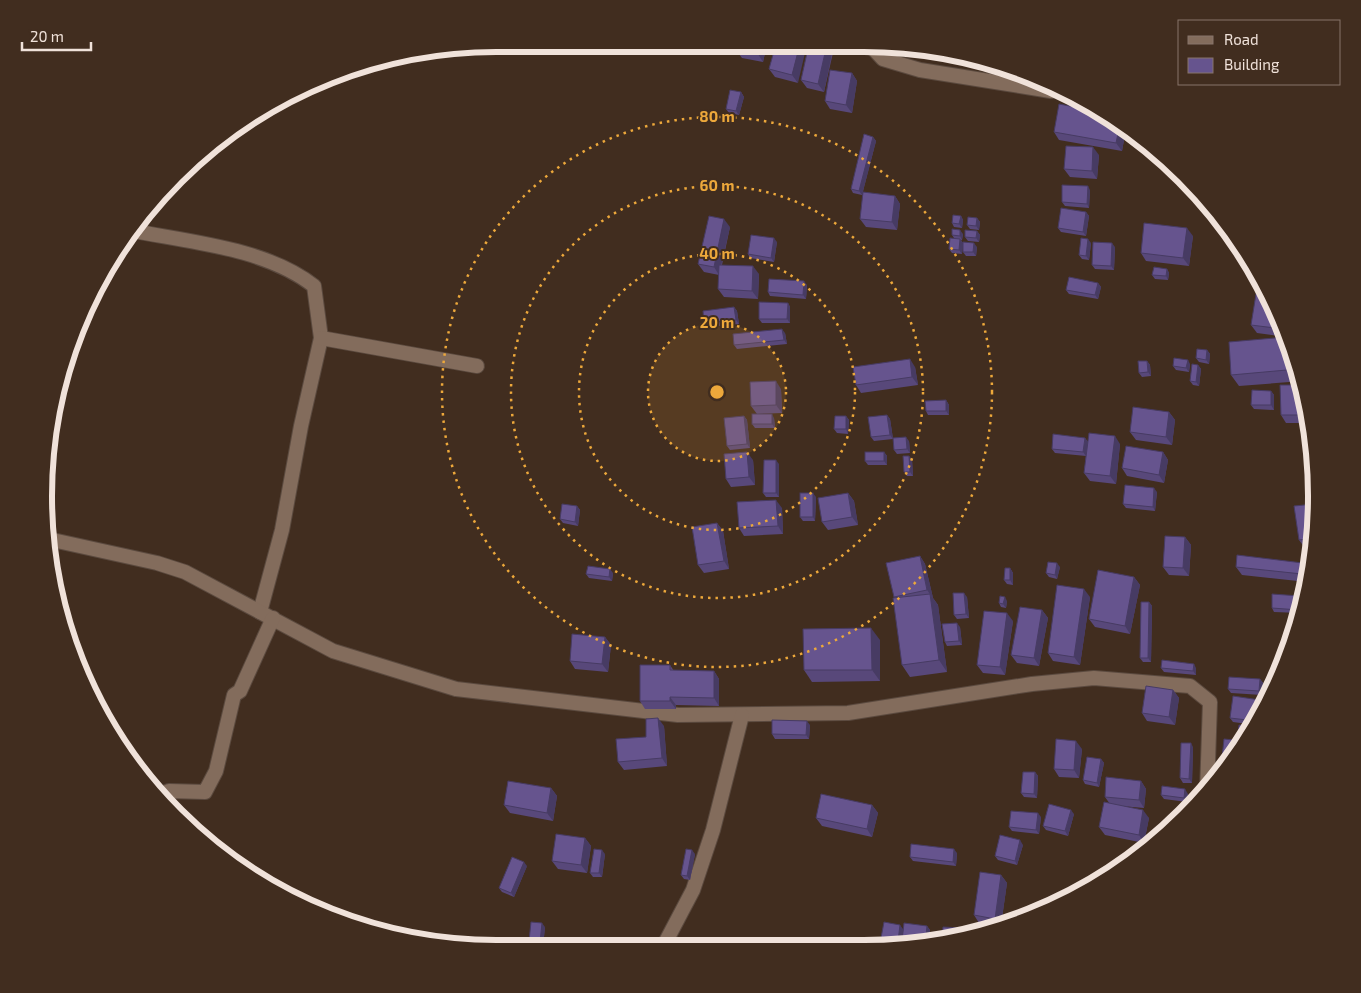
<svg xmlns="http://www.w3.org/2000/svg" width="1361" height="993" font-family="'Exo 2',sans-serif">
	<rect width="100%" height="100%" fill="#412d1f"/>
	<g fill="none" stroke-linecap="round" stroke-linejoin="round">
		<defs>
			<g id="minor">
				<polyline points="869,44 883,59 920,70 1051,91"/>
				<path d="M134,231C192,242 267,249 314,286L321,338L301,426L282,530L260,612"/>
				<polyline points="321,338 477,366"/>
				<polyline points="48,539 157,563 185,572 333,651 456,689 678,715 848,713 1032,684 1094,678 1190,686 1210,702 1207,792"/>
				<polyline points="159,795 169,791 205,792 216,771 234,695 240,691 273,618"/>
				<polyline points="663,947 693,890 713,830 742,715"/>
			</g>
		</defs>
		<!-- minor casing -->
		<use href="#minor" stroke="#5b4a3f" stroke-width="16"/>
		<!-- minor -->
		<use href="#minor" stroke="#836c5c" stroke-width="14"/>
	</g>
	<!-- wall -->
	<g fill="#58487a">
		<polygon points="767,44 763,62 742,58 736,50"/>
		<polygon points="776,44 798,83 775,77 769,69"/>
		<polygon points="809,44 835,44 824,92 807,88 801,80"/>
		<polygon points="955,56 981,59 987,68 959,62"/>
		<polygon points="852,73 857,81 852,113 830,109 825,101"/>
		<polygon points="741,92 744,97 739,115 729,113 726,109"/>
		<polygon points="1116,120 1126,129 1122,151 1059,140 1054,132"/>
		<polygon points="873,137 876,141 862,195 853,193 851,189"/>
		<polygon points="1099,155 1097,179 1070,177 1064,169"/>
		<polygon points="1090,190 1089,208 1065,206 1062,202"/>
		<polygon points="895,196 900,204 897,230 866,227 860,219"/>
		<polygon points="1086,212 1089,216 1086,236 1061,232 1058,228"/>
		<polygon points="961,216 963,220 962,228 954,227 952,223"/>
		<polygon points="977,218 980,222 979,230 970,229 967,225"/>
		<polygon points="730,227 722,265 759,274 758,299 724,297 718,289 719,275 704,272 698,264"/>
		<polygon points="977,231 980,235 979,242 968,241 965,237"/>
		<polygon points="963,234 962,240 961,240 963,243 962,254 952,253 949,249 954,238 952,235"/>
		<polygon points="1193,236 1189,266 1146,261 1141,253"/>
		<polygon points="777,242 774,262 750,258 748,254"/>
		<polygon points="1091,243 1089,260 1082,259 1079,255"/>
		<polygon points="977,247 976,256 966,256 963,252"/>
		<polygon points="1115,247 1114,270 1095,269 1092,265"/>
		<polygon points="1167,269 1169,273 1168,280 1155,279 1152,275"/>
		<polygon points="1098,283 1101,287 1098,299 1069,294 1066,290"/>
		<polygon points="807,285 806,299 770,296 768,292"/>
		<polygon points="1270,296 1302,379 1302,381 1239,386 1231,375 1286,337 1257,333 1251,325"/>
		<polygon points="788,303 790,307 790,323 762,323 759,319"/>
		<polygon points="734,307 737,311 739,324 707,327 704,323"/>
		<polygon points="785,333 787,344 737,349 734,345"/>
		<polygon points="1207,350 1210,354 1209,364 1199,362 1196,358"/>
		<polygon points="1147,361 1150,365 1151,376 1142,377 1139,373"/>
		<polygon points="1190,364 1189,372 1176,370 1173,366"/>
		<polygon points="1198,365 1201,369 1199,386 1193,385 1190,381"/>
		<polygon points="915,367 918,385 861,393 856,385"/>
		<polygon points="1303,385 1309,423 1286,423 1281,415"/>
		<polygon points="781,389 782,413 757,414 751,406"/>
		<polygon points="1271,391 1274,395 1274,410 1254,409 1251,405"/>
		<polygon points="946,400 949,405 949,415 928,415 926,411"/>
		<polygon points="1169,412 1175,420 1172,445 1136,440 1130,432"/>
		<polygon points="887,415 890,419 893,439 874,441 871,437"/>
		<polygon points="744,416 747,420 750,448 730,450 727,446"/>
		<polygon points="846,416 849,420 848,434 837,433 834,429"/>
		<polygon points="774,418 775,428 755,428 752,424"/>
		<polygon points="1085,438 1088,442 1120,444 1116,484 1090,481 1084,473 1086,456 1055,453 1052,449"/>
		<polygon points="909,441 910,453 897,454 894,450"/>
		<polygon points="884,452 887,456 887,465 868,465 865,461"/>
		<polygon points="1163,452 1168,460 1164,483 1127,476 1122,468"/>
		<polygon points="909,456 912,460 913,476 907,476 904,472"/>
		<polygon points="753,460 755,485 731,487 726,479"/>
		<polygon points="779,464 779,497 766,497 763,493"/>
		<polygon points="1157,492 1155,511 1126,508 1123,504"/>
		<polygon points="848,493 854,501 858,525 828,530 822,522"/>
		<polygon points="816,497 815,521 803,521 800,517"/>
		<polygon points="1315,504 1314,547 1305,548 1299,540"/>
		<polygon points="577,506 580,510 578,526 563,523 560,519"/>
		<polygon points="782,508 783,534 744,536 739,528"/>
		<polygon points="717,523 723,531 729,569 704,573 698,565"/>
		<polygon points="1185,537 1191,545 1189,576 1169,575 1163,567"/>
		<polygon points="920,556 925,564 933,598 938,605 947,672 910,677 902,665 895,598 894,597"/>
		<polygon points="1060,567 1057,579 1049,577 1046,573"/>
		<polygon points="1236,567 1309,571 1308,580 1307,582 1242,575"/>
		<polygon points="1010,568 1013,573 1013,585 1007,584 1004,580"/>
		<polygon points="613,573 612,581 589,578 586,574"/>
		<polygon points="1134,577 1140,585 1130,634 1095,627 1089,619"/>
		<polygon points="1300,596 1303,600 1300,613 1274,612 1272,608"/>
		<polygon points="967,597 969,618 957,619 954,615"/>
		<polygon points="1090,597 1080,665 1053,661 1048,653"/>
		<polygon points="1007,601 1006,608 1001,607 999,603"/>
		<polygon points="1149,602 1152,606 1151,662 1143,662 1140,658"/>
		<polygon points="1042,610 1048,618 1039,666 1017,663 1011,655"/>
		<polygon points="1013,621 1005,675 983,673 977,665"/>
		<polygon points="960,627 962,645 947,646 945,642"/>
		<polygon points="605,637 611,645 608,672 575,669 570,661"/>
		<polygon points="880,640 880,681 812,682 804,670"/>
		<polygon points="670,665 674,671 714,671 719,679 719,706 676,705 676,709 645,709 640,701"/>
		<polygon points="1161,668 1196,668 1196,675 1164,672"/>
		<polygon points="1260,679 1263,683 1262,695 1231,693 1228,689"/>
		<polygon points="1173,690 1179,698 1175,725 1147,721 1142,713"/>
		<polygon points="1260,700 1262,704 1261,713 1255,725 1233,722 1230,718"/>
		<polygon points="810,725 809,739 775,739 772,734"/>
		<polygon points="664,726 667,766 624,770 618,762 646,737"/>
		<polygon points="1254,726 1244,740 1241,740 1238,736"/>
		<polygon points="1244,741 1227,765 1222,758"/>
		<polygon points="1193,747 1192,783 1183,783 1180,778"/>
		<polygon points="1082,749 1079,778 1059,777 1054,769"/>
		<polygon points="1101,759 1104,763 1099,787 1085,784 1083,780"/>
		<polygon points="1035,772 1038,776 1037,798 1024,797 1021,793"/>
		<polygon points="1141,781 1146,789 1144,808 1121,806 1149,818 1144,843 1105,835 1099,827 1110,804 1105,797"/>
		<polygon points="551,788 557,796 553,821 510,813 504,805"/>
		<polygon points="1188,794 1187,802 1164,799 1161,795"/>
		<polygon points="872,805 878,813 872,837 822,826 816,818"/>
		<polygon points="1074,814 1068,836 1046,830 1043,826"/>
		<polygon points="1041,817 1039,834 1012,831 1009,827"/>
		<polygon points="585,838 591,846 587,873 558,869 552,861"/>
		<polygon points="1023,845 1017,865 998,860 995,856"/>
		<polygon points="957,853 956,866 913,861 910,857"/>
		<polygon points="605,854 602,877 593,877 590,873"/>
		<polygon points="695,854 690,880 684,879 681,875"/>
		<polygon points="527,866 514,897 502,892 499,888"/>
		<polygon points="1001,875 1007,883 1001,925 996,926 979,923 974,915"/>
		<polygon points="927,926 930,930 928,944 924,945 905,945 902,941"/>
		<polygon points="545,927 543,946 532,945 529,941"/>
		<polygon points="903,929 901,945 884,942 881,938"/>
	</g>
	<!-- shaded-wall -->
	<g fill="#473b63">
		<polygon points="760,44 767,44 763,62 758,54"/>
		<polygon points="800,44 807,44 798,83 792,75"/>
		<polygon points="827,44 834,44 824,92 818,84"/>
		<polygon points="982,59 988,62 987,68 981,60"/>
		<polygon points="852,73 857,81 852,113 846,105"/>
		<polygon points="741,92 744,97 739,115 736,111"/>
		<polygon points="1120,124 1126,129 1122,151 1116,143"/>
		<polygon points="873,137 876,141 862,195 859,191"/>
		<polygon points="1093,147 1099,155 1097,179 1092,171"/>
		<polygon points="1088,186 1090,190 1089,208 1087,204"/>
		<polygon points="895,196 900,204 897,230 892,222"/>
		<polygon points="1086,212 1089,216 1086,236 1083,232"/>
		<polygon points="961,216 963,220 962,228 959,224"/>
		<polygon points="977,218 980,222 979,230 976,226"/>
		<polygon points="724,219 730,227 719,275 714,267"/>
		<polygon points="1187,228 1193,236 1189,266 1183,258"/>
		<polygon points="960,230 963,234 962,240 960,236"/>
		<polygon points="977,231 980,235 979,242 976,238"/>
		<polygon points="774,238 777,242 774,262 771,258"/>
		<polygon points="960,239 963,243 962,254 959,250"/>
		<polygon points="1088,239 1091,243 1089,260 1086,256"/>
		<polygon points="974,243 977,247 976,256 973,252"/>
		<polygon points="1112,243 1115,247 1114,270 1111,266"/>
		<polygon points="753,266 759,274 758,299 752,291"/>
		<polygon points="1167,269 1169,273 1168,280 1166,276"/>
		<polygon points="804,281 807,285 806,299 803,295"/>
		<polygon points="1098,283 1101,287 1098,299 1095,295"/>
		<polygon points="788,303 790,307 790,323 787,319"/>
		<polygon points="734,307 737,311 739,324 736,320"/>
		<polygon points="782,329 785,333 787,344 784,340"/>
		<polygon points="1207,350 1210,354 1209,364 1206,360"/>
		<polygon points="910,359 915,367 918,385 912,377"/>
		<polygon points="1188,360 1190,364 1189,372 1186,368"/>
		<polygon points="1147,361 1150,365 1151,376 1148,372"/>
		<polygon points="1198,365 1201,369 1199,386 1196,382"/>
		<polygon points="776,381 781,389 782,413 776,405"/>
		<polygon points="1271,391 1274,395 1274,410 1271,405"/>
		<polygon points="946,400 949,405 949,415 946,411"/>
		<polygon points="1169,412 1175,420 1172,445 1166,437"/>
		<polygon points="772,414 774,418 775,428 772,424"/>
		<polygon points="887,415 890,419 893,439 890,435"/>
		<polygon points="744,416 747,420 750,448 747,444"/>
		<polygon points="846,416 849,420 848,434 846,429"/>
		<polygon points="1115,436 1120,444 1116,484 1110,476"/>
		<polygon points="906,437 909,441 910,453 907,449"/>
		<polygon points="1085,438 1088,442 1086,456 1083,452"/>
		<polygon points="747,452 753,460 755,485 749,477"/>
		<polygon points="884,452 887,456 887,465 884,461"/>
		<polygon points="1163,452 1168,460 1164,483 1159,475"/>
		<polygon points="909,456 912,460 913,476 910,472"/>
		<polygon points="776,460 779,464 779,497 776,493"/>
		<polygon points="1154,488 1157,492 1155,511 1153,507"/>
		<polygon points="813,493 816,497 815,521 813,517"/>
		<polygon points="848,493 854,501 858,525 852,517"/>
		<polygon points="776,500 782,508 783,534 778,526"/>
		<polygon points="577,506 580,510 578,526 575,522"/>
		<polygon points="717,523 723,531 729,569 724,561"/>
		<polygon points="1185,537 1191,545 1189,576 1183,568"/>
		<polygon points="920,556 925,564 933,598 927,590"/>
		<polygon points="1057,563 1060,567 1057,579 1055,575"/>
		<polygon points="1303,563 1309,571 1307,582 1302,574"/>
		<polygon points="1010,568 1013,573 1013,585 1010,580"/>
		<polygon points="610,569 613,573 612,581 609,577"/>
		<polygon points="1134,577 1140,585 1130,634 1125,626"/>
		<polygon points="1084,589 1090,597 1080,665 1074,657"/>
		<polygon points="964,593 967,597 969,618 966,614"/>
		<polygon points="930,594 938,605 947,672 939,660"/>
		<polygon points="1300,596 1303,600 1300,612 1299,610"/>
		<polygon points="1005,597 1007,601 1006,608 1003,604"/>
		<polygon points="1149,602 1152,606 1151,662 1148,658"/>
		<polygon points="1042,610 1048,618 1039,666 1034,658"/>
		<polygon points="1007,613 1013,621 1005,675 1000,667"/>
		<polygon points="957,623 960,627 962,645 959,641"/>
		<polygon points="871,628 880,640 880,681 872,670"/>
		<polygon points="605,637 611,645 608,672 602,664"/>
		<polygon points="1194,664 1196,668 1196,675 1193,671"/>
		<polygon points="714,671 719,679 719,706 714,698"/>
		<polygon points="1260,679 1263,683 1262,695 1259,691"/>
		<polygon points="1173,690 1179,698 1175,725 1169,717"/>
		<polygon points="670,697 676,705 676,709 670,701"/>
		<polygon points="1260,700 1262,704 1261,713 1257,722 1256,721"/>
		<polygon points="658,718 664,726 667,766 662,758"/>
		<polygon points="807,721 810,725 809,739 806,735"/>
		<polygon points="1076,741 1082,749 1079,778 1074,770"/>
		<polygon points="1191,743 1193,747 1192,783 1189,779"/>
		<polygon points="1101,759 1104,763 1099,787 1097,783"/>
		<polygon points="1035,772 1038,776 1037,798 1034,794"/>
		<polygon points="1141,781 1146,789 1144,808 1139,800"/>
		<polygon points="551,788 557,796 553,821 547,813"/>
		<polygon points="1185,789 1188,794 1187,802 1184,798"/>
		<polygon points="872,805 878,813 872,837 867,829"/>
		<polygon points="1071,810 1074,814 1068,836 1065,831"/>
		<polygon points="1143,810 1149,818 1144,843 1139,835"/>
		<polygon points="1038,813 1041,817 1039,834 1036,830"/>
		<polygon points="585,838 591,846 587,873 581,865"/>
		<polygon points="1020,840 1023,845 1017,865 1015,861"/>
		<polygon points="954,849 957,853 956,866 953,862"/>
		<polygon points="602,850 605,854 602,877 599,873"/>
		<polygon points="692,850 695,854 690,880 687,876"/>
		<polygon points="524,862 527,866 514,897 511,893"/>
		<polygon points="1001,875 1007,883 1001,925 1000,925 995,919"/>
		<polygon points="542,923 545,927 543,946 540,942"/>
		<polygon points="900,925 903,929 901,945 898,941"/>
		<polygon points="927,926 930,930 928,944 926,945 925,944"/>
		<polygon points="961,928 964,932 963,935 960,936"/>
	</g>
	<!-- building -->
	<g fill="#66548e" stroke="#473b63">
		<polygon points="738,44 760,44 758,54 736,50"/>
		<polygon points="776,44 800,44 792,75 769,69"/>
		<polygon points="809,44 827,44 818,84 801,80"/>
		<polygon points="830,70 852,73 846,105 825,101"/>
		<polygon points="730,90 741,92 736,111 726,109"/>
		<polygon points="1059,104 1096,111 1116,120 1120,124 1116,143 1054,132"/>
		<polygon points="864,134 873,137 859,191 851,189"/>
		<polygon points="1066,146 1093,147 1092,171 1064,169"/>
		<polygon points="1062,185 1088,186 1087,204 1062,202"/>
		<polygon points="863,192 895,196 892,222 860,219"/>
		<polygon points="1061,208 1086,212 1083,232 1058,228"/>
		<polygon points="953,215 961,216 959,224 952,223"/>
		<polygon points="709,216 724,219 714,267 698,264"/>
		<polygon points="968,217 977,218 976,226 967,225"/>
		<polygon points="1144,223 1187,228 1183,258 1141,253"/>
		<polygon points="952,229 960,230 960,236 952,235"/>
		<polygon points="965,230 977,231 976,238 965,237"/>
		<polygon points="751,235 774,238 771,258 748,254"/>
		<polygon points="950,238 960,239 959,250 949,249"/>
		<polygon points="1081,238 1088,239 1086,256 1079,255"/>
		<polygon points="963,242 974,243 973,252 963,252"/>
		<polygon points="1093,242 1112,243 1111,266 1092,265"/>
		<polygon points="719,265 753,266 752,291 718,289"/>
		<polygon points="1154,267 1167,269 1166,276 1152,275"/>
		<polygon points="1069,277 1098,283 1095,295 1066,290"/>
		<polygon points="769,279 804,281 803,295 768,292"/>
		<polygon points="1256,294 1270,296 1283,329 1251,325"/>
		<polygon points="759,302 788,303 787,319 759,319"/>
		<polygon points="734,307 736,320 704,323 703,311"/>
		<polygon points="782,329 784,340 734,345 733,334"/>
		<polygon points="1286,337 1298,369 1231,375 1229,342"/>
		<polygon points="1197,349 1207,350 1206,360 1196,358"/>
		<polygon points="1174,358 1188,360 1186,368 1173,366"/>
		<polygon points="910,359 912,377 856,385 853,367"/>
		<polygon points="1138,361 1147,361 1148,372 1139,373"/>
		<polygon points="1192,364 1198,365 1196,382 1190,381"/>
		<polygon points="776,381 776,405 751,406 750,382"/>
		<polygon points="1280,385 1303,385 1308,415 1281,415"/>
		<polygon points="1252,390 1271,391 1271,405 1251,405"/>
		<polygon points="946,400 946,411 926,411 925,401"/>
		<polygon points="1133,407 1169,412 1166,437 1130,432"/>
		<rect x="752" y="414" width="20" height="10"/>
		<polygon points="887,415 890,435 871,437 868,417"/>
		<polygon points="744,416 747,444 727,446 724,418"/>
		<polygon points="835,416 846,416 846,429 834,429"/>
		<polygon points="1089,433 1115,436 1110,476 1084,473"/>
		<polygon points="1053,434 1085,438 1083,452 1052,449"/>
		<polygon points="906,437 907,449 894,450 893,438"/>
		<polygon points="1126,446 1163,452 1159,475 1122,468"/>
		<polygon points="747,452 749,477 726,479 724,454"/>
		<rect x="865" y="452" width="19" height="9"/>
		<polygon points="903,456 909,456 910,472 904,472"/>
		<polygon points="764,460 776,460 776,493 763,493"/>
		<polygon points="1125,485 1154,488 1153,507 1123,504"/>
		<rect x="800" y="493" width="13" height="24"/>
		<polygon points="848,493 852,517 822,522 818,498"/>
		<polygon points="776,500 778,526 739,528 737,502"/>
		<polygon points="562,504 577,506 575,522 560,519"/>
		<polygon points="1315,504 1314,538 1299,540 1294,506"/>
		<polygon points="717,523 724,561 698,565 692,527"/>
		<polygon points="1165,536 1185,537 1183,568 1163,567"/>
		<polygon points="1237,555 1303,563 1302,574 1236,567"/>
		<polygon points="920,556 927,590 894,597 886,563"/>
		<polygon points="1048,562 1057,563 1055,575 1046,573"/>
		<polygon points="588,566 610,569 609,577 586,574"/>
		<polygon points="1005,568 1010,568 1010,580 1004,580"/>
		<polygon points="1098,570 1134,577 1125,626 1089,619"/>
		<polygon points="1057,585 1084,589 1074,657 1048,653"/>
		<polygon points="953,593 964,593 966,614 954,615"/>
		<polygon points="930,594 939,660 902,665 893,598"/>
		<polygon points="1272,594 1300,596 1299,610 1272,608"/>
		<polygon points="1000,596 1005,597 1003,604 999,603"/>
		<polygon points="1141,602 1149,602 1148,658 1140,658"/>
		<polygon points="1020,607 1042,610 1034,658 1011,655"/>
		<polygon points="984,611 1007,613 1000,667 977,665"/>
		<polygon points="957,623 959,641 945,642 942,624"/>
		<polygon points="871,628 872,670 804,670 803,629"/>
		<polygon points="572,634 605,637 602,664 570,661"/>
		<polygon points="1162,660 1194,664 1193,671 1161,668"/>
		<polygon points="640,665 670,665 670,670 714,671 714,698 670,697 670,701 640,701"/>
		<polygon points="1229,677 1260,679 1259,691 1228,689"/>
		<polygon points="1146,686 1173,690 1169,717 1142,713"/>
		<polygon points="1233,696 1260,700 1256,721 1230,718"/>
		<polygon points="658,718 662,758 618,762 616,739 646,737 646,719"/>
		<polygon points="772,720 807,721 806,735 772,734"/>
		<polygon points="1239,725 1254,726 1246,737 1238,736"/>
		<polygon points="1056,739 1076,741 1074,770 1054,769"/>
		<polygon points="1224,739 1244,741 1231,759 1222,758"/>
		<polygon points="1181,743 1191,743 1189,779 1180,778"/>
		<polygon points="1087,757 1101,759 1097,783 1083,780"/>
		<polygon points="1023,772 1035,772 1034,794 1021,793"/>
		<polygon points="1106,777 1141,781 1139,800 1105,797"/>
		<polygon points="508,781 551,788 547,813 504,805"/>
		<polygon points="1162,786 1185,789 1184,798 1161,795"/>
		<polygon points="821,794 872,805 867,829 816,818"/>
		<polygon points="1104,802 1143,810 1139,835 1099,827"/>
		<polygon points="1049,804 1071,810 1065,831 1043,826"/>
		<polygon points="1011,811 1038,813 1036,830 1009,827"/>
		<polygon points="556,834 585,838 581,865 552,861"/>
		<polygon points="1000,835 1020,840 1015,861 995,856"/>
		<polygon points="911,844 954,849 953,862 910,857"/>
		<polygon points="594,849 602,850 599,873 590,873"/>
		<polygon points="686,849 692,850 687,876 681,875"/>
		<polygon points="512,857 524,862 511,893 499,888"/>
		<polygon points="980,872 1001,875 995,919 974,915"/>
		<polygon points="531,922 542,923 540,942 529,941"/>
		<polygon points="884,922 900,925 898,941 881,938"/>
		<polygon points="904,923 927,926 925,944 902,941"/>
		<polygon points="943,927 961,928 960,936 942,940"/>
		<polygon points="672,941 689,947 670,947"/>
	</g>
	<!-- distance rings -->
	<circle cx="717" cy="392" r="69" fill="#eda83b" fill-opacity=".12"/>
	<g fill="none" stroke="#eda83b" stroke-width="2.5" stroke-dasharray="2.5 5">
		<circle cx="717" cy="392" r="69"/>
		<circle cx="717" cy="392" r="138"/>
		<circle cx="717" cy="392" r="206"/>
		<circle cx="717" cy="392" r="275"/>
	</g>
	<!-- crop -->
	<path d="M0 0H1361V993H0ZM496 52H864A444 444 0 0 1 1308 496V496A444 444 0 0 1 864 940H496A444 444 0 0 1 52 496V496A444 444 0 0 1 496 52Z" fill="#412d1f" fill-rule="evenodd"/>
	<path fill="none" stroke="#f0e2da" stroke-width="6" d="M496 52H864A444 444 0 0 1 1308 496V496A444 444 0 0 1 864 940H496A444 444 0 0 1 52 496V496A444 444 0 0 1 496 52Z"/>
	<circle cx="717" cy="392" r="8" fill="#eda83b" stroke="#412d1f" stroke-width="2.5"/>
	<g font-size="15" text-anchor="middle" font-weight="bold" fill="#eda83b" stroke="#412d1f" stroke-width="4" stroke-linejoin="round" paint-order="stroke">
		<text x="717" y="122">80 m</text>
		<text x="717" y="191">60 m</text>
		<text x="717" y="259">40 m</text>
		<text x="717" y="328">20 m</text>
	</g>
	<!-- legend -->
	<rect x="1178" y="20" width="162" height="65" fill="#412d1f" stroke="#87756a"/>
	<rect x="1188" y="36" width="25" height="8" fill="#836c5c" stroke="#87756a"/>
	<text x="1224" y="45" font-size="15" fill="#f0e2da">Road</text>
	<rect x="1188" y="58" width="25" height="15" fill="#66548e" stroke="#87756a"/>
	<text x="1224" y="70" font-size="15" fill="#f0e2da">Building</text>
	<!-- scale -->
	<path d="M22 42v8h69v-8" fill="none" stroke="#f0e2da" stroke-width="2.5"/>
	<text x="30" y="42" font-size="15" fill="#f0e2da" stroke="#412d1f" stroke-width="4" paint-order="stroke">20 m</text>
</svg>
